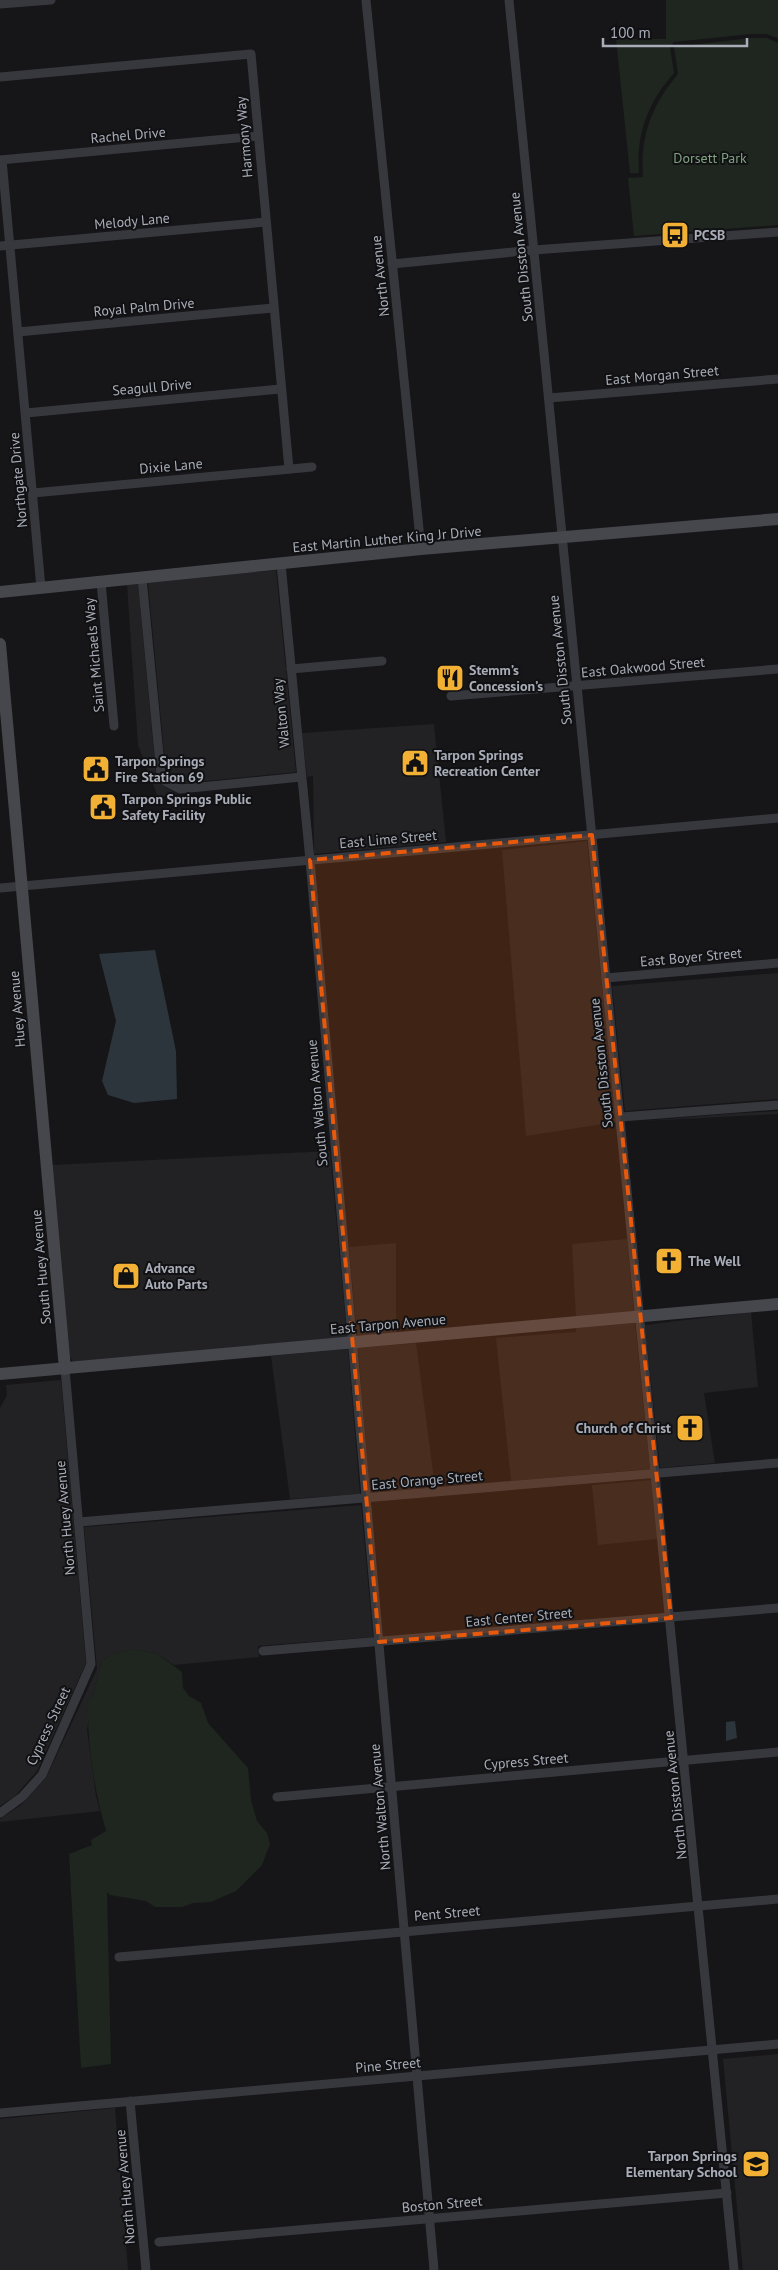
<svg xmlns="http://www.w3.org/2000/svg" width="778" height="2270" font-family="'PT Sans',sans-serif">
	<rect width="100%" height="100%" fill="#161618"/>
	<!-- built -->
	<g fill="#222225">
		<polygon points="276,570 296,772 187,783 175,782 166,773 148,583"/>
		<polygon points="138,584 156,775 164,787 178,794 158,797 138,745 127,585"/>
		<polygon points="433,715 446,842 314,854 313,776 307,777 302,733 434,724"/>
		<polygon points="587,841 616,1122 526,1136 502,850"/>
		<polygon points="778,973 778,1099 625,1111 612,986"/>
		<polygon points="778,1111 778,1114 643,1121 726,1114"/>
		<polygon points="330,1151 347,1337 74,1363 69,1356 52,1165"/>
		<polygon points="627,1239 634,1312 576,1317 572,1244"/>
		<polygon points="396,1243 396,1333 357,1336 349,1247"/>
		<polygon points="751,1312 758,1387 704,1393 715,1463 660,1468 645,1325"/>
		<polygon points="635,1323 650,1469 511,1481 496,1338 576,1332 576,1328"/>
		<polygon points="416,1343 435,1487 370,1493 358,1348"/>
		<polygon points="348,1349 360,1494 290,1499 271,1356"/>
		<polygon points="61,1380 86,1663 37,1771 15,1796 0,1806 0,1408 7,1395 6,1385"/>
		<polygon points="652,1480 658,1539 598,1545 592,1485"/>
		<polygon points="361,1505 373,1637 258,1646 259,1657 174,1665 158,1654 134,1649 112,1654 102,1661 92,1697 87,1730 96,1796 100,1811 0,1822 0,1819 21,1805 46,1778 97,1669 84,1527"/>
		<polygon points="778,2054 778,2270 743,2270 723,2059"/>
		<polygon points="115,2108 128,2270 0,2270 0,2119"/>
	</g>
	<!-- green -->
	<g fill="#1e261f">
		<path d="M666,0H778V38L766,34H750L674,42L670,47L674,73C648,102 636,134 639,173H630L616,39H666Z"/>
		<path d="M751,38H767L778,43V225L634,236L628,178L643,177C640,136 652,105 678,74L674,47Z"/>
		<path d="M134,1649L158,1654L182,1672L183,1688L189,1696L201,1703L208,1723L248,1768L251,1800L257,1821L267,1833L270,1844L262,1865L236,1891L211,1902L193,1903L182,1907H155L146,1901L110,1895L107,1892L111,2064L81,2068L69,1854L92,1845L91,1840L106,1831C94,1789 87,1744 88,1701L92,1697L102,1661L112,1654Z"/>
	</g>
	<!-- water -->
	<g fill="#2c353c">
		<polygon points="155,950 176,1051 177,1099 134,1103 108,1095 102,1081 116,1021 99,954"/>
		<polygon points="735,1721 737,1738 726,1741 726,1722"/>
	</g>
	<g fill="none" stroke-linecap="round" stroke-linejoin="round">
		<!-- street -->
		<g stroke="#37383d" stroke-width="9">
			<polyline points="366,0 421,549"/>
			<polyline points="509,0 734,2270"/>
			<polyline points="0,4 51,0"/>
			<polyline points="0,77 251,54 289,469"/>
			<polyline points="0,160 258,136"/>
			<polyline points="2,160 41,588"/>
			<polyline points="0,246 266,222"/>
			<polyline points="392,264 534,250 778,232"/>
			<polyline points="18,332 273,308"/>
			<polyline points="549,398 778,379"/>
			<polyline points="26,413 280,389"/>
			<polyline points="33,493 312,467"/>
			<polyline points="281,564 310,860 434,2270"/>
			<polyline points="142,578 161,775 166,782 180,789 301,777"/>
			<polyline points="101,582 114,726"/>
			<polyline points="291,669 382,661"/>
			<polyline points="451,696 778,669"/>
			<polyline points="0,888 778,818"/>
			<polyline points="606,978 778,963"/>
			<polyline points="621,1117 778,1105"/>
			<polyline points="79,1522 778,1463"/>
			<polyline points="263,1651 778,1608"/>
			<polyline points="277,1797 778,1752"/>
			<polyline points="0,1813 22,1797 42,1775 91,1664 65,1369"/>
			<polyline points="119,1957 778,1899"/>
			<polyline points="130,2101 146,2270"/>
			<polyline points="0,2113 778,2044"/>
			<polyline points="159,2242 727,2193"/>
		</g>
		<!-- secondary -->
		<g stroke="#45474d" stroke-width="12">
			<polyline points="0,592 421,549 778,519"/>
			<polyline points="0,644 65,1369"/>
			<polyline points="0,1374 778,1304"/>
		</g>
	</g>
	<!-- marked area -->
	<path fill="#e8590c" fill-opacity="0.2" stroke="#e8590c" stroke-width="4" stroke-dasharray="10 6" stroke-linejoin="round" d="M592,835L671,1618L379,1642L310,860Z"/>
	<!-- icons -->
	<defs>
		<symbol id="bus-square" viewBox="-11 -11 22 22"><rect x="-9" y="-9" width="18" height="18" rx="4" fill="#f2b134" stroke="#111113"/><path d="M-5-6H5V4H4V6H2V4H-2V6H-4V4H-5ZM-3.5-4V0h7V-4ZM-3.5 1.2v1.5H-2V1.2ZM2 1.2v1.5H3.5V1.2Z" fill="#111"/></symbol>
		<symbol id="restaurant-square" viewBox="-11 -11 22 22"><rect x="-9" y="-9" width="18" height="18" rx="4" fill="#f2b134" stroke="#111113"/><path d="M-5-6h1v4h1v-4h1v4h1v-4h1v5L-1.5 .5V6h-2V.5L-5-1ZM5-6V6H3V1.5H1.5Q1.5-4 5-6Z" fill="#111"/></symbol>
		<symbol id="civic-square" viewBox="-11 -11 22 22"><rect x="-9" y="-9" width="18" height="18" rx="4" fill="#f2b134" stroke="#111113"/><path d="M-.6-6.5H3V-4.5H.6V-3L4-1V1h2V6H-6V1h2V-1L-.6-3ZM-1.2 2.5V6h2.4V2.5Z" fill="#111"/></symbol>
		<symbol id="church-square" viewBox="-11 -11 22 22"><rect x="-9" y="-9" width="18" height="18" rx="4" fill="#f2b134" stroke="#111113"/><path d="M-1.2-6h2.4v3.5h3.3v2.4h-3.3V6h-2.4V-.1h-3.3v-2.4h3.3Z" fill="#111"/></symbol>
		<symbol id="shop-square" viewBox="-11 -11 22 22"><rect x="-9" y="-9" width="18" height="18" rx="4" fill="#f2b134" stroke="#111113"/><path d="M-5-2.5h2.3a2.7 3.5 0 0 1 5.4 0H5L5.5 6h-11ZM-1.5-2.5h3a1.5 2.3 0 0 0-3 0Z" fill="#111"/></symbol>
		<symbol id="school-square" viewBox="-11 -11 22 22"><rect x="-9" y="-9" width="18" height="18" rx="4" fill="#f2b134" stroke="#111113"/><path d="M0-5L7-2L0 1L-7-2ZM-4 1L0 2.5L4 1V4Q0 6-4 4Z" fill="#111"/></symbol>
	</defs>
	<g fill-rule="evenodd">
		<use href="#bus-square" x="659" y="219" width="32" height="32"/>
		<use href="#restaurant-square" x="434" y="662" width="32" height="32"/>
		<use href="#civic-square" x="399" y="747" width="32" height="32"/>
		<use href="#civic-square" x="80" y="753" width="32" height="32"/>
		<use href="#civic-square" x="87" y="791" width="32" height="32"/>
		<use href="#church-square" x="653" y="1245" width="32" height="32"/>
		<use href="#shop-square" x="110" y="1260" width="32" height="32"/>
		<use href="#church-square" x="674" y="1412" width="32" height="32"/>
		<use href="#school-square" x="740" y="2148" width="32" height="32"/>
	</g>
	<g text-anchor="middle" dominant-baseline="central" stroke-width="4" stroke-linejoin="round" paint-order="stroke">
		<!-- street labels -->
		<g font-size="14" fill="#a8adb8" stroke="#111113">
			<text transform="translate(128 135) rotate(-5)">Rachel Drive</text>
			<text transform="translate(244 137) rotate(-95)">Harmony Way</text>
			<text transform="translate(132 221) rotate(-5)">Melody Lane</text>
			<text transform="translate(521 257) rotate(-96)">South Disston Avenue</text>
			<text transform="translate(380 276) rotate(-96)">North Avenue</text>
			<text transform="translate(144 307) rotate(-5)">Royal Palm Drive</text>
			<text transform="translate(662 375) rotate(-5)">East Morgan Street</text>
			<text transform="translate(152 387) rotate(-5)">Seagull Drive</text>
			<text transform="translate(171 466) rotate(-5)">Dixie Lane</text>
			<text transform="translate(18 480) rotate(-95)">Northgate Drive</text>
			<text transform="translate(387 539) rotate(-5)">East Martin Luther King Jr Drive</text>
			<text transform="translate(94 655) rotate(-95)">Saint Michaels Way</text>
			<text transform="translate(560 660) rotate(-96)">South Disston Avenue</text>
			<text transform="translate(643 667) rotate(-5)">East Oakwood Street</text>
			<text transform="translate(281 713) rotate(-96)">Walton Way</text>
			<text transform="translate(388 839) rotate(-5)">East Lime Street</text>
			<text transform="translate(691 957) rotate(-5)">East Boyer Street</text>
			<text transform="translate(17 1009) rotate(-95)">Huey Avenue</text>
			<text transform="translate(601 1063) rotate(-96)">South Disston Avenue</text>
			<text transform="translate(317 1103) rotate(-95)">South Walton Avenue</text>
			<text transform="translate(41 1267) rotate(-95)">South Huey Avenue</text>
			<text transform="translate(388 1324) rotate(-5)">East Tarpon Avenue</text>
			<text transform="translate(427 1480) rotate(-5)">East Orange Street</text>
			<text transform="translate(65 1518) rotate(-95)">North Huey Avenue</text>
			<text transform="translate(519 1617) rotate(-5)">East Center Street</text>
			<text transform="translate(48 1726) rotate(-65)">Cypress Street</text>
			<text transform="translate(526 1761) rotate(-5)">Cypress Street</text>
			<text transform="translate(675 1795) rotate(-96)">North Disston Avenue</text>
			<text transform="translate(380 1807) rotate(-95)">North Walton Avenue</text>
			<text transform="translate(447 1913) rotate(-5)">Pent Street</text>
			<text transform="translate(388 2065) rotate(-5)">Pine Street</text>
			<text transform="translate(125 2187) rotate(-95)">North Huey Avenue</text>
			<text transform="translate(442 2204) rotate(-5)">Boston Street</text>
		</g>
		<!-- park labels -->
		<g font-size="14" fill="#7fa381" stroke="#111113">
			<text x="710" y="158">Dorsett Park</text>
		</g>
		<!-- poi labels -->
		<g font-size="14" font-weight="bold" fill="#a8adb8" stroke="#111113" text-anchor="start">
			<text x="694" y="235">PCSB</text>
			<text x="469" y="670">Stemm’s<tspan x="469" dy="16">Concession’s</tspan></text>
			<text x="434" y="755">Tarpon Springs<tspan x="434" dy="16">Recreation Center</tspan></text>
			<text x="115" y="761">Tarpon Springs<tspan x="115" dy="16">Fire Station 69</tspan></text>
			<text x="122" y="799">Tarpon Springs Public<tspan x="122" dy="16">Safety Facility</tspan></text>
			<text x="688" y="1261">The Well</text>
			<text x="145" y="1268">Advance<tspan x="145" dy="16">Auto Parts</tspan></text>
			<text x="671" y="1428" text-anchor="end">Church of Christ</text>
			<text x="737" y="2156" text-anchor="end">Tarpon Springs<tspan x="737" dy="16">Elementary School</tspan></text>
		</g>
	</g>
	<!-- scale -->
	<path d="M603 38v8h144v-8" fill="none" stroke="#a8adb8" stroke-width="2.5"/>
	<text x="610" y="38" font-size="15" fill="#a8adb8" stroke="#111113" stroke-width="4" paint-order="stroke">100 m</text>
</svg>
